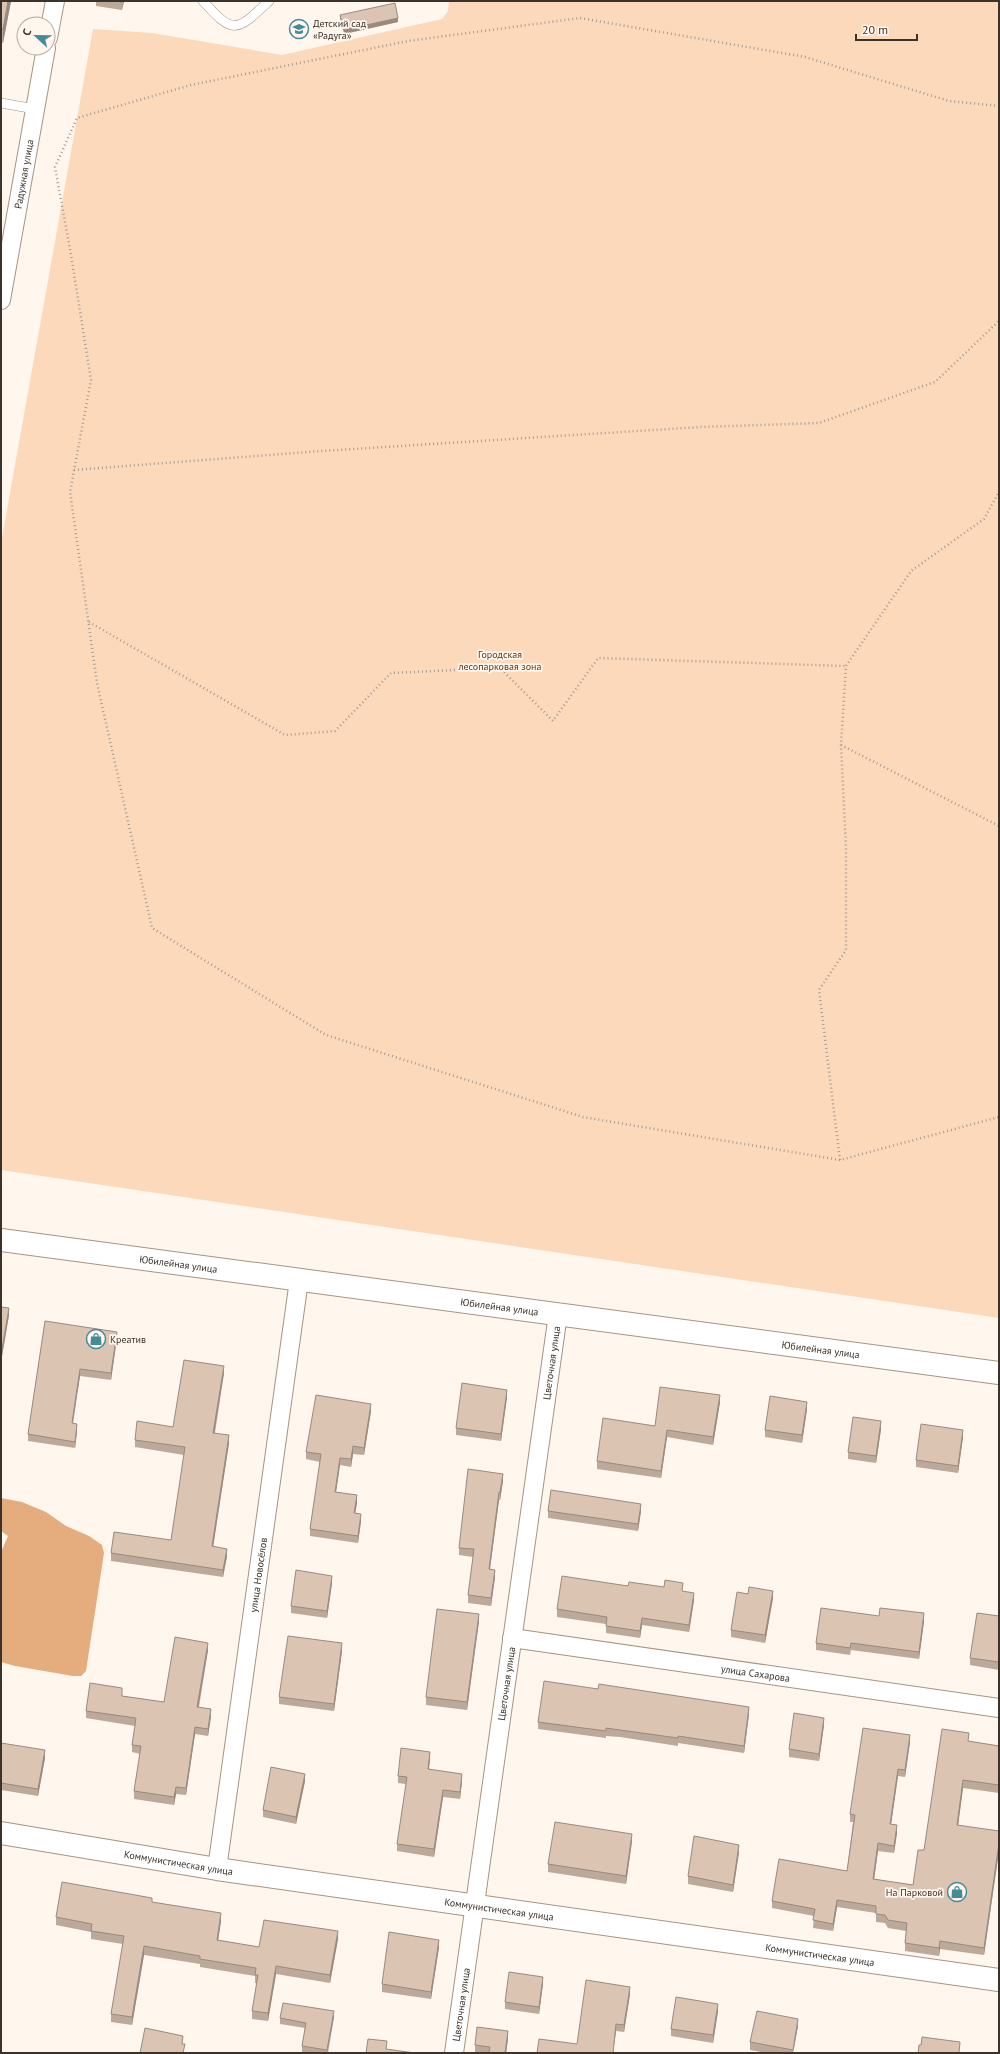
<svg xmlns="http://www.w3.org/2000/svg" width="1000" height="2054" font-family="'PT Sans',sans-serif">
	<rect width="100%" height="100%" fill="#fff6ee"/>
	<!-- green -->
	<polygon fill="#fdd9bb" points="449,1 999,1 999,1318 1,1170 1,543 93,29 152,33 282,55 442,19 448,11"/>
	<!-- forest -->
	<polygon fill="#e5ad7d" points="1,1498 22,1502 46,1512 66,1526 89,1536 102,1545 104,1553 86,1671 81,1676 73,1676 15,1666 1,1662 1,1552 8,1536 1,1531"/>
	<g fill="none" stroke-linecap="round" stroke-linejoin="round">
		<defs>
			<g id="service">
				<path d="M203,1C234,36 237,31 269,1"/>
				<polyline points="1,103 35,109"/>
			</g>
			<g id="minor">
				<polyline points="48,38 55,1"/>
				<path id="s1" d="M1,300L46,48"/>
				<path id="s2" d="M512,1638L999,1708"/>
				<path id="s3" d="M217,1869L299,1280"/>
				<path id="s4" d="M454,2053L558,1314"/>
			</g>
			<g id="tertiary">
				<path id="s5" d="M1,1240L999,1373"/>
				<path id="s6" d="M1,1833L217,1869L999,1980"/>
			</g>
		</defs>
		<!-- service casing -->
		<use href="#service" stroke="#a89381" stroke-width="10"/>
		<!-- minor casing -->
		<use href="#minor" stroke="#a89381" stroke-width="20"/>
		<!-- tertiary casing -->
		<use href="#tertiary" stroke="#a89381" stroke-width="24"/>
		<!-- path -->
		<g stroke="#a59c94" stroke-width="2.5" stroke-dasharray="1 3" stroke-linecap="butt">
			<polyline points="999,106 949,101 805,57 580,18 408,41 191,85 77,118 55,167 71,255 91,380 70,492 97,683 152,928 326,1035 583,1117 840,1160 999,1117"/>
			<polyline points="74,470 321,451 701,427 819,423 935,382 999,321"/>
			<polyline points="89,622 285,735 335,731 391,673 500,668 553,721 598,658 846,666"/>
			<polyline points="841,745 999,826"/>
			<polyline points="840,1160 819,990 846,950 846,848 841,745 846,666 911,571 984,519 999,492"/>
		</g>
		<!-- service -->
		<use href="#service" stroke="#fff" stroke-width="9"/>
		<!-- minor -->
		<use href="#minor" stroke="#fff" stroke-width="18"/>
		<!-- tertiary -->
		<use href="#tertiary" stroke="#fff" stroke-width="22"/>
	</g>
	<!-- wall -->
	<g fill="#bca999">
		<polygon points="1,1 11,1 3,43 1,42"/>
		<polygon points="96,1 124,1 122,10 96,6"/>
		<polygon points="340,15 398,22 344,34 340,19"/>
		<polygon points="1,1307 9,1315 2,1356 1,1356"/>
		<polygon points="45,1321 117,1338 111,1380 80,1376 72,1423 77,1431 75,1448 28,1441 28,1434"/>
		<polygon points="224,1373 215,1433 229,1443 213,1547 227,1556 223,1577 111,1561 111,1553 171,1540 184,1455 135,1447 135,1440 173,1427"/>
		<polygon points="507,1397 501,1441 456,1435 456,1428"/>
		<polygon points="720,1402 713,1445 667,1437 661,1478 597,1469 597,1461 655,1426"/>
		<polygon points="807,1409 802,1443 765,1437 765,1430"/>
		<polygon points="371,1411 364,1455 353,1454 351,1467 340,1465 336,1492 357,1503 355,1513 361,1521 358,1543 310,1536 310,1529 320,1462 306,1459 306,1452"/>
		<polygon points="881,1429 876,1463 848,1459 848,1452"/>
		<polygon points="963,1437 958,1473 916,1467 916,1460"/>
		<polygon points="503,1481 500,1500 499,1500 490,1569 495,1577 491,1606 468,1603 468,1595 473,1557 459,1555 459,1548"/>
		<polygon points="548,1511 641,1511 638,1531 548,1518"/>
		<polygon points="332,1583 327,1618 291,1613 291,1606"/>
		<polygon points="628,1586 683,1591 694,1600 689,1632 642,1625 640,1638 606,1633 606,1624 557,1617 557,1609"/>
		<polygon points="773,1598 765,1643 731,1637 731,1630"/>
		<polygon points="879,1616 924,1621 919,1659 851,1650 850,1655 816,1650 816,1643"/>
		<polygon points="999,1616 999,1670 970,1665 970,1658"/>
		<polygon points="479,1621 467,1710 426,1705 426,1697"/>
		<polygon points="208,1650 199,1707 211,1716 208,1736 195,1734 186,1795 176,1794 174,1805 134,1799 134,1791 140,1754 132,1752 132,1745 135,1726 86,1718 86,1711 122,1696 164,1702"/>
		<polygon points="342,1651 334,1711 279,1704 279,1697"/>
		<polygon points="749,1714 744,1753 678,1743 678,1746 620,1737 606,1736 606,1738 538,1729 538,1722"/>
		<polygon points="824,1725 819,1761 789,1757 789,1749"/>
		<polygon points="969,1741 999,1746 999,1793 963,1788 958,1826 999,1831 999,1851 984,1955 940,1949 939,1956 905,1951 905,1943 906,1931 888,1928 885,1923 876,1922 876,1913 837,1907 833,1931 813,1928 814,1916 772,1908 772,1901 847,1871 853,1822 850,1822 850,1814 910,1742 905,1777 898,1776 891,1824 897,1833 894,1853 878,1851 874,1879 913,1885 924,1850"/>
		<polygon points="1,1743 45,1758 38,1796 1,1790"/>
		<polygon points="430,1759 429,1769 462,1781 460,1799 443,1797 434,1857 397,1851 397,1844 406,1784 398,1783 398,1776"/>
		<polygon points="305,1781 296,1824 263,1817 263,1810"/>
		<polygon points="632,1841 626,1884 548,1872 548,1864"/>
		<polygon points="739,1852 733,1892 688,1884 688,1876"/>
		<polygon points="152,1902 221,1921 218,1940 259,1947 338,1939 330,1983 276,1974 268,2021 252,2019 252,2011 257,1983 255,1983 255,1976 200,1967 200,1964 144,1955 132,2025 111,2022 111,2014 123,1944 91,1939 91,1932 56,1925 56,1917"/>
		<polygon points="439,1947 431,1999 382,1992 382,1984"/>
		<polygon points="543,1984 539,2014 505,2009 505,2002"/>
		<polygon points="630,1994 624,2032 616,2031 613,2053 537,2053 577,2044"/>
		<polygon points="718,2011 713,2043 671,2036 671,2029"/>
		<polygon points="334,2017 328,2053 308,2053 302,2052 302,2046 305,2028 280,2024 280,2018"/>
		<polygon points="798,2026 793,2053 767,2053 750,2050 750,2042"/>
		<polygon points="508,2039 506,2053 475,2052 475,2045"/>
	</g>
	<!-- shaded-wall -->
	<g fill="#998a7d">
		<polygon points="8,1 11,1 3,43 3,29"/>
		<polygon points="123,1 124,1 122,10"/>
		<polygon points="398,18 398,22 344,34 344,30"/>
		<polygon points="9,1308 9,1315 2,1356 2,1349"/>
		<polygon points="117,1332 117,1338 111,1380 111,1373"/>
		<polygon points="224,1366 224,1373 213,1440 213,1433"/>
		<polygon points="80,1369 80,1376 72,1430 72,1423"/>
		<polygon points="507,1390 507,1397 501,1441 501,1434"/>
		<polygon points="720,1395 720,1402 713,1445 713,1437"/>
		<polygon points="807,1402 807,1409 802,1443 802,1435"/>
		<polygon points="371,1404 371,1411 364,1455 364,1448"/>
		<polygon points="881,1421 881,1429 876,1463 876,1456"/>
		<polygon points="77,1424 77,1431 75,1448 75,1442"/>
		<polygon points="667,1430 667,1437 661,1478 661,1471"/>
		<polygon points="963,1430 963,1437 958,1473 958,1466"/>
		<polygon points="229,1435 229,1443 212,1554 212,1546"/>
		<polygon points="353,1446 353,1454 351,1467 351,1459"/>
		<polygon points="340,1458 340,1465 335,1499 335,1492"/>
		<polygon points="503,1474 503,1481 500,1500 500,1492"/>
		<polygon points="499,1492 499,1500 489,1576 489,1569"/>
		<polygon points="357,1495 357,1503 354,1520 354,1513"/>
		<polygon points="641,1504 641,1511 638,1531 638,1524"/>
		<polygon points="361,1514 361,1521 358,1543 358,1536"/>
		<polygon points="227,1549 227,1556 223,1577 223,1570"/>
		<polygon points="495,1570 495,1577 491,1606 491,1598"/>
		<polygon points="332,1576 332,1583 327,1618 327,1611"/>
		<polygon points="773,1591 773,1598 765,1643 765,1635"/>
		<polygon points="694,1593 694,1600 689,1632 689,1625"/>
		<polygon points="924,1613 924,1621 919,1659 919,1652"/>
		<polygon points="479,1614 479,1621 467,1710 467,1702"/>
		<polygon points="642,1618 642,1625 640,1638 640,1631"/>
		<polygon points="208,1643 208,1650 197,1714 197,1707"/>
		<polygon points="342,1643 342,1651 334,1711 334,1704"/>
		<polygon points="749,1707 749,1714 744,1753 744,1746"/>
		<polygon points="211,1709 211,1716 208,1736 208,1729"/>
		<polygon points="824,1718 824,1725 819,1761 819,1754"/>
		<polygon points="195,1727 195,1734 186,1795 186,1788"/>
		<polygon points="910,1735 910,1742 905,1777 905,1770"/>
		<polygon points="45,1750 45,1758 38,1796 38,1789"/>
		<polygon points="430,1752 430,1759 428,1777 428,1769"/>
		<polygon points="898,1769 898,1776 890,1832 890,1824"/>
		<polygon points="305,1774 305,1781 296,1824 296,1817"/>
		<polygon points="462,1774 462,1781 460,1799 460,1792"/>
		<polygon points="963,1780 963,1788 957,1833 957,1825"/>
		<polygon points="176,1787 176,1794 174,1805 174,1797"/>
		<polygon points="443,1790 443,1797 434,1857 434,1849"/>
		<polygon points="897,1825 897,1833 894,1853 894,1846"/>
		<polygon points="632,1834 632,1841 626,1884 626,1876"/>
		<polygon points="878,1843 878,1851 873,1887 873,1879"/>
		<polygon points="999,1843 999,1851 984,1955 984,1948"/>
		<polygon points="739,1845 739,1852 733,1892 733,1885"/>
		<polygon points="837,1900 837,1907 833,1931 833,1924"/>
		<polygon points="221,1913 221,1921 217,1948 217,1940"/>
		<polygon points="338,1931 338,1939 330,1983 330,1975"/>
		<polygon points="439,1940 439,1947 431,1999 431,1992"/>
		<polygon points="940,1941 940,1949 939,1956 939,1948"/>
		<polygon points="144,1946 144,1955 132,2025 132,2017"/>
		<polygon points="276,1966 276,1974 268,2021 268,2013"/>
		<polygon points="543,1977 543,1984 539,2014 539,2007"/>
		<polygon points="630,1987 630,1994 624,2032 624,2025"/>
		<polygon points="718,2004 718,2011 713,2043 713,2035"/>
		<polygon points="334,2011 334,2017 327,2053 327,2050"/>
		<polygon points="798,2019 798,2026 793,2053"/>
		<polygon points="616,2024 616,2031 613,2053"/>
		<polygon points="508,2031 508,2039 506,2053 505,2053"/>
	</g>
	<!-- building -->
	<g fill="#dbc5b2" stroke="#998a7d">
		<polygon points="1,1 8,1 3,29 1,28"/>
		<polygon points="113,1 123,1 122,2"/>
		<polygon points="395,3 398,18 344,30 340,15"/>
		<polygon points="1,1307 9,1308 2,1349 1,1348"/>
		<polygon points="45,1321 117,1332 111,1373 80,1369 72,1423 77,1424 75,1442 28,1434"/>
		<polygon points="184,1360 224,1366 213,1433 229,1435 212,1546 227,1549 223,1570 111,1553 114,1532 171,1540 185,1447 135,1440 137,1421 173,1427"/>
		<polygon points="462,1383 507,1390 501,1434 456,1428"/>
		<polygon points="660,1387 720,1395 713,1437 667,1430 661,1471 597,1461 603,1418 655,1426"/>
		<polygon points="316,1395 371,1404 364,1448 353,1446 351,1459 340,1458 335,1492 357,1495 354,1513 361,1514 358,1536 310,1529 321,1454 306,1452"/>
		<polygon points="770,1396 807,1402 802,1435 765,1430"/>
		<polygon points="853,1417 881,1421 876,1456 848,1452"/>
		<polygon points="921,1424 963,1430 958,1466 916,1460"/>
		<polygon points="468,1469 503,1474 500,1492 499,1492 489,1569 495,1570 491,1598 468,1595 474,1549 459,1548"/>
		<polygon points="551,1490 641,1504 638,1524 548,1511"/>
		<polygon points="296,1570 332,1576 327,1611 291,1606"/>
		<polygon points="562,1576 628,1586 629,1582 664,1587 665,1580 683,1583 682,1591 694,1593 689,1625 642,1618 640,1631 606,1626 607,1617 557,1609"/>
		<polygon points="749,1587 773,1591 765,1635 731,1630 737,1592 748,1594"/>
		<polygon points="821,1608 879,1616 880,1608 924,1613 919,1652 851,1643 850,1648 816,1643"/>
		<polygon points="437,1609 479,1614 467,1702 426,1697"/>
		<polygon points="977,1613 999,1616 999,1662 970,1658"/>
		<polygon points="288,1636 342,1643 334,1704 279,1697"/>
		<polygon points="175,1637 208,1643 197,1707 211,1709 208,1729 195,1727 186,1788 176,1787 174,1797 134,1791 141,1746 132,1745 136,1718 86,1711 90,1683 122,1688 122,1696 164,1702"/>
		<polygon points="544,1681 598,1689 599,1684 749,1707 744,1746 678,1736 678,1738 620,1730 606,1728 606,1731 538,1722"/>
		<polygon points="794,1713 824,1718 819,1754 789,1749"/>
		<polygon points="863,1728 910,1735 905,1770 898,1769 890,1824 897,1825 894,1846 878,1843 873,1879 913,1885 918,1850 924,1850 942,1729 969,1733 968,1741 999,1746 999,1785 963,1780 957,1825 999,1831 999,1843 984,1948 940,1941 939,1948 905,1943 907,1923 888,1920 885,1915 876,1914 876,1906 837,1900 833,1924 813,1920 815,1909 772,1901 779,1859 847,1871 855,1815 850,1814"/>
		<polygon points="1,1743 45,1750 38,1789 1,1783"/>
		<polygon points="401,1748 430,1752 428,1769 462,1774 460,1792 443,1790 434,1849 397,1844 407,1777 398,1776"/>
		<polygon points="271,1767 305,1774 296,1817 263,1810"/>
		<polygon points="555,1822 632,1834 626,1876 548,1864"/>
		<polygon points="694,1836 739,1845 733,1885 688,1876"/>
		<polygon points="62,1882 152,1898 152,1902 221,1913 217,1940 259,1947 264,1920 338,1931 330,1975 276,1966 268,2013 252,2011 258,1975 255,1975 256,1968 200,1959 200,1956 144,1946 132,2017 111,2014 124,1936 91,1931 92,1924 56,1917"/>
		<polygon points="389,1932 439,1940 431,1992 382,1984"/>
		<polygon points="509,1972 543,1977 539,2007 505,2002"/>
		<polygon points="586,1980 630,1987 624,2025 616,2024 613,2053 537,2053 539,2039 577,2044"/>
		<polygon points="676,1997 718,2004 713,2035 671,2029"/>
		<polygon points="283,2003 334,2011 327,2050 302,2046 306,2023 280,2018"/>
		<polygon points="757,2011 798,2019 793,2050 750,2042"/>
		<polygon points="477,2027 508,2031 505,2053 489,2053 490,2047 475,2045"/>
		<polygon points="145,2028 183,2036 182,2044 185,2044 183,2053 140,2053"/>
		<polygon points="922,2037 960,2042 959,2053 918,2053 919,2045 921,2045"/>
		<polygon points="368,2039 387,2041 386,2049 415,2053 366,2053"/>
	</g>
	<!-- icons -->
	<defs>
		<symbol id="school-ring" viewBox="-11 -11 22 22"><circle r="9.5" fill="#fff6ee" stroke="#468b98" stroke-width="1.5"/><path d="M0-5L7-2L0 1L-7-2ZM-4 1L0 2.5L4 1V4Q0 6-4 4Z" fill="#468b98"/></symbol>
		<symbol id="shop-ring" viewBox="-11 -11 22 22"><circle r="9.5" fill="#fff6ee" stroke="#468b98" stroke-width="1.5"/><path d="M-5-2.5h2.3a2.7 3.5 0 0 1 5.4 0H5L5.5 6h-11ZM-1.5-2.5h3a1.5 2.3 0 0 0-3 0Z" fill="#468b98"/></symbol>
	</defs>
	<g fill-rule="evenodd">
		<use href="#school-ring" x="288" y="18" width="22" height="22"/>
		<use href="#shop-ring" x="85" y="1328" width="22" height="22"/>
		<use href="#shop-ring" x="946" y="1881" width="22" height="22"/>
	</g>
	<g text-anchor="middle" dominant-baseline="central" stroke-width="3.5" stroke-linejoin="round" paint-order="stroke">
		<!-- poi labels -->
		<g font-size="10" fill="#3b322b" stroke="#fff6ee" text-anchor="start">
			<text x="313" y="23">Детский сад<tspan x="313" dy="12">«Радуга»</tspan></text>
			<text x="110" y="1339">Креатив</text>
			<text x="943" y="1892" text-anchor="end">На Парковой</text>
		</g>
		<!-- street labels -->
		<g font-size="10" fill="#3b322b" stroke="#fff6ee">
			<text stroke="none"><textPath href="#s1" startOffset="128">Радужная улица</textPath></text>
			<text stroke="none"><textPath href="#s5" startOffset="179">Юбилейная улица</textPath></text>
			<text stroke="none"><textPath href="#s5" startOffset="503">Юбилейная улица</textPath></text>
			<text stroke="none"><textPath href="#s5" startOffset="827">Юбилейная улица</textPath></text>
			<text stroke="none"><textPath href="#s4" startOffset="697">Цветочная улица</textPath></text>
			<text stroke="none"><textPath href="#s3" startOffset="297">улица Новосёлов</textPath></text>
			<text stroke="none"><textPath href="#s2" startOffset="246">улица Сахарова</textPath></text>
			<text stroke="none"><textPath href="#s4" startOffset="373">Цветочная улица</textPath></text>
			<text stroke="none"><textPath href="#s6" startOffset="180">Коммунистическая улица</textPath></text>
			<text stroke="none"><textPath href="#s6" startOffset="504">Коммунистическая улица</textPath></text>
			<text stroke="none"><textPath href="#s6" startOffset="828">Коммунистическая улица</textPath></text>
			<text stroke="none"><textPath href="#s4" startOffset="49">Цветочная улица</textPath></text>
		</g>
		<!-- park labels -->
		<g font-size="10" fill="#5c3713" stroke="#fff6ee">
			<text x="500" y="654">Городская<tspan x="500" dy="12">лесопарковая зона</tspan></text>
		</g>
	</g>
	<!-- border -->
	<rect width="1000" height="2054" fill="none" stroke="#3b322b" stroke-width="4"/>
	<!-- north arrow -->
	<g transform="translate(36 36) rotate(292)"><circle r="19" fill="#fff6ee" stroke="#b1a8a0"/>
	<path d="M0-3L7 15L0 10L-7 15Z" fill="#468b98"/>
	<text y="-6" font-size="11" font-weight="bold" text-anchor="middle" fill="#3b322b">С</text>
	</g>
	<!-- scale -->
	<path d="M856 34v6h61v-6" fill="none" stroke="#3b322b" stroke-width="2"/>
	<text x="862" y="34" font-size="12" fill="#3b322b" stroke="#fff6ee" stroke-width="3" paint-order="stroke">20 m</text>
</svg>
